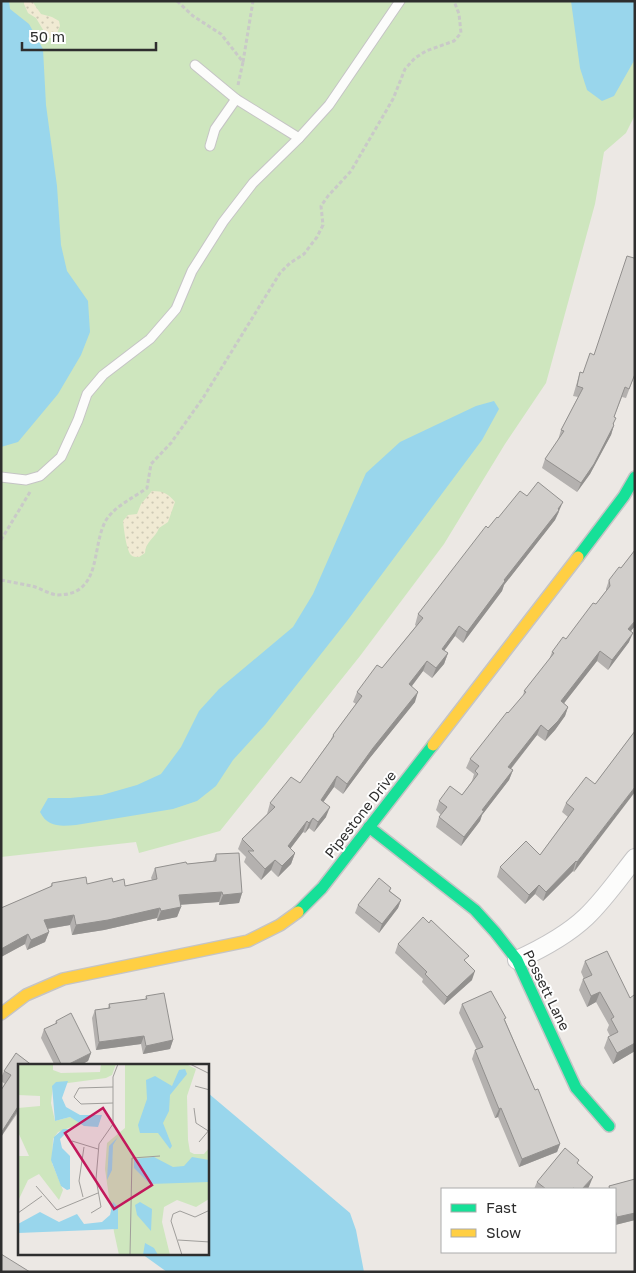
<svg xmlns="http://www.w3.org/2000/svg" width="636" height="1273" font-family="'Golos Text',sans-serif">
	<defs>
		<pattern id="sand-dots" width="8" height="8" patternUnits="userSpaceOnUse" patternTransform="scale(1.25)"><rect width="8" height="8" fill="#f0ead3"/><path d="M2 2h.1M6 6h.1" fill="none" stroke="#cec9b5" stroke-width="1.8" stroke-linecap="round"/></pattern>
	</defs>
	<rect width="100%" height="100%" fill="#ece8e4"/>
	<!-- grass -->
	<polygon fill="#cee6be" points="1,1 635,1 635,115 626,133 604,152 595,204 546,383 505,444 444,544 360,656 220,831 139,853 136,842 1,857"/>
	<!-- sand -->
	<g fill="url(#sand-dots)">
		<polygon points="24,1 32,1 41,14 52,17 59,21 60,26 55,38 48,38 36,18 28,13 24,4"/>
		<path d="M152,491C163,491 169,494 175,502L168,522L159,528C156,537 145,542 145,553L139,557C136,557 133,557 131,555C126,549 124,529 123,521L128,515L137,514L141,504Z"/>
	</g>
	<!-- water -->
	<g fill="#99d6ec">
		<polygon points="1,1 9,1 10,9 29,24 43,49 46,105 57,186 61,245 67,271 88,301 90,332 81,355 58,394 18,442 1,447"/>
		<polygon points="571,1 635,1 635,59 614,96 602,101 587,90 580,68"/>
		<path d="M494,401L499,409L482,440L347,621L265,725L233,760L216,786L197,801L173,809L76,825C61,826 48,828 40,812L48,798H70L102,795L137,785L161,774L181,747L199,711L219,689L293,627L313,594L366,473L400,442L476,406Z"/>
		<polygon points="208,1093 350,1213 356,1230 364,1272 167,1272 142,1254 208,1254"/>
	</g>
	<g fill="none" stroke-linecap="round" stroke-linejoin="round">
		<defs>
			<g id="lane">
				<polyline points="195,65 236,99 299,138"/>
				<polyline points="210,146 215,129 236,99"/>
				<polyline points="1,477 26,480 40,476 61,457 78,420 87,394 103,375 150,339 176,309 192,271 223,222 253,183 299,138 329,105 400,1"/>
			</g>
			<path id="street" d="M517,960C541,949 566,936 586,917C604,900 619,878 635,858"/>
			<g id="fast">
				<polyline points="578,557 624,496 635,477"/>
				<polyline points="369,827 475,910 495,932 517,960 576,1088 609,1126"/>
				<polyline points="298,912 322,888 433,745"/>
			</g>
			<g id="slow">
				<polyline points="433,745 578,557"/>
				<polyline points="1,1014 26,995 63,979 248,941 280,925 298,912"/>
			</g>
		</defs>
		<!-- lane casing -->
		<use href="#lane" stroke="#c5c4c5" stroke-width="11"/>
		<!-- street casing -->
		<use href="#street" stroke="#c5c4c5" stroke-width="20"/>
		<!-- fast casing -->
		<use href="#fast" stroke="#c5c4c5" stroke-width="14"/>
		<!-- slow casing -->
		<use href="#slow" stroke="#c5c4c5" stroke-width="14"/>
		<!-- path -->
		<g stroke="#c9c9c8" stroke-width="3" stroke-dasharray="4 2.5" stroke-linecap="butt">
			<polyline points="177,1 193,16 221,34 243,62 238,85"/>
			<polyline points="243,62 253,1"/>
			<polyline points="1,540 30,492"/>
			<path d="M1,580C11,582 22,584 32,586C40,588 49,594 57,595C102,595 91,550 105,522C113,507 133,498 147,488L151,464L171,443L203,398L280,273L290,263L304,254L317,237L323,225L321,206L328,196L351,171L393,99L405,69L415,58L426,51L454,41L461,33L459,14L454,1"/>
		</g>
		<!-- lane -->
		<use href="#lane" stroke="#fcfcfb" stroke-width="9"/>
		<!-- street -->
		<use href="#street" stroke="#fcfcfb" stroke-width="18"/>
		<!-- fast -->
		<use href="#fast" stroke="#16e098" stroke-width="11"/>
		<!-- slow -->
		<use href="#slow" stroke="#ffcf43" stroke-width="11"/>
	</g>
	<!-- wall -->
	<g fill="#b4b1af">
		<polygon points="580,372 583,373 635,374 626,398 622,397 614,417 614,425 611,435 590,474 577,492 542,468 545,459 558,440 561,430 578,397 573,396"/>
		<polygon points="527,496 559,512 555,520 504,585 502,591 463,643 455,636 444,651 448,653 444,664 432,678 423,671 412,686 415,702 369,759 343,794 334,787 323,802 326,817 314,832 309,828 305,833 303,832 290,849 295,853 291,864 278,877 271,870 261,880 244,862 246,857 238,849 242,839 267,814 270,803 300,783 330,741 333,735 356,704 353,702 357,692 382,668 416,626 415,625 418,614 488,528 498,518"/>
		<polygon points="635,550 635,626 630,631 629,642 608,670 597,661 564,703 568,707 565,716 555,730 545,741 537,735 511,769 513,770 509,780 482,815 480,821 461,846 436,827 439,817 441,815 436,810 439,801 462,795 472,781 474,774 466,768 470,759 523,696 524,691 549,660 552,652 566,639 596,604 606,591 606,589 609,580 621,568"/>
		<polygon points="635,731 574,872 573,871 543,901 535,894 525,904 497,877 500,867 540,855 568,817 562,812 566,803 595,784"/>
		<polygon points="216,854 242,893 239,903 219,905 219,902 180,905 181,907 177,917 157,921 157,918 104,930 72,935 70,925 48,929 49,932 45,942 27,950 25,944 1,957 1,908 50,887 52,883 87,884 113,882 125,886 152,880 151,878 155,868 187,864 213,861"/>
		<polygon points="391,888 390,891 401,900 398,908 379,933 355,913 358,905"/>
		<polygon points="398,944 466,962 472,980 444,1005 422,982 423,979 395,953"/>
		<polygon points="585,961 630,998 635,997 635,1051 613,1064 604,1048 608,1037 610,1036 607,1030 609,1025 596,1002 587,1007 579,990 583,979 584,979 581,972"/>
		<polygon points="146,996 173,1040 170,1049 143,1054 141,1044 96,1050 92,1018 95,1010 108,1008 109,1004 145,1000"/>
		<polygon points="462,1004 505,1020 535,1090 560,1144 557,1152 519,1167 498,1117 495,1118 472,1059 475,1050 477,1050 459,1013"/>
		<polygon points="56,1021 91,1053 88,1061 79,1066 55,1066 41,1038 44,1029 55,1024"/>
		<polygon points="19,1066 19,1111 1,1137 1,1090 5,1084 1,1081 1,1078 4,1071"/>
		<polygon points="578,1164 588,1189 534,1189 537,1182"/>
		<polygon points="635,1179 635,1220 615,1225 615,1189 608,1189 609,1186"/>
	</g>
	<!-- shaded-wall -->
	<g fill="#92908e">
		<polygon points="614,425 611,435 590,474 577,492 581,483"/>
		<polygon points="563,502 555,520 504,585 502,591 463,643 467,632 504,580"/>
		<polygon points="635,621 635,626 625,639 628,629"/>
		<polygon points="459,626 455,636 438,659 442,649"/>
		<polygon points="633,633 629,642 608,670 612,660"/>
		<polygon points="600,651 597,661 558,711 561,701"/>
		<polygon points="448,653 444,664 432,678 436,668"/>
		<polygon points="427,661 423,671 405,695 409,684"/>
		<polygon points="418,692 415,702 369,759 343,794 347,784 373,748"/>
		<polygon points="568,707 565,716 555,730 545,741 548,731"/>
		<polygon points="541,725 537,735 505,776 508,767"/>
		<polygon points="513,770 509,780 482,815 480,821 461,846 464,837 482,810"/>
		<polygon points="337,776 334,787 317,811 321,800"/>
		<polygon points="635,787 635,792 574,872 577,862"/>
		<polygon points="330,807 326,817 314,832 318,822"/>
		<polygon points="313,818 309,828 305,833 309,823"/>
		<polygon points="307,821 303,832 284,857 288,846"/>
		<polygon points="295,853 291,864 278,877 282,866"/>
		<polygon points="275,860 271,870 261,880 265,869"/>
		<polygon points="576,861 573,871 543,901 546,892"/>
		<polygon points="539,885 535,894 525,904 529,895"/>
		<polygon points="222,892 219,902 175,905 179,895"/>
		<polygon points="242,893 239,903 219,905 223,895"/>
		<polygon points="401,900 398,908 379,933 382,924"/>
		<polygon points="181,907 177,917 157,921 161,911"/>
		<polygon points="160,908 157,918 104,930 72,935 76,925"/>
		<polygon points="74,915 70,925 40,930 44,920"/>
		<polygon points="49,932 45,942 27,950 31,940"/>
		<polygon points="28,934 25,944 1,957 1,949"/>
		<polygon points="475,971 472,980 444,1005 447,997"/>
		<polygon points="600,992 596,1002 587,1007 591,996"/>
		<polygon points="144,1036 141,1044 96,1050 99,1042"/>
		<polygon points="173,1040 170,1049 143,1054 146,1046"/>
		<polygon points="635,1043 635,1051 613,1064 617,1053"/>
		<polygon points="91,1053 88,1061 79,1066 65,1066"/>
		<polygon points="19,1105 18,1110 1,1137 1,1133"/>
		<polygon points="501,1108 498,1117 495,1118 499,1109"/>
		<polygon points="560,1144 557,1152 519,1167 522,1159"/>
		<polygon points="593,1177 588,1189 582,1189"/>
		<polygon points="635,1213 635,1220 615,1225 615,1222 617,1217"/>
	</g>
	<!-- building -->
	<g fill="#d1cecb" stroke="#92908e">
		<polygon points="627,256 634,258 635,257 635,374 629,389 625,387 614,417 616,418 613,424 614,425 594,464 581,483 545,459 564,431 561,430 583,388 577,386 580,372 583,373 590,353 594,355"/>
		<polygon points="538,482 563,502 558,509 559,510 504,580 505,581 467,632 459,626 442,649 448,653 436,668 427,661 409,684 418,692 373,748 347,784 337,776 321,800 330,807 318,822 313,818 309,823 307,821 288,846 295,853 282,866 275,860 265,869 248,851 254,851 242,839 275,807 270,803 291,777 300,783 334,736 333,735 362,696 357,692 377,665 382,668 423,618 418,614 486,526 488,528 497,517 498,518 520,491 527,496"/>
		<polygon points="635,550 635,621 628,629 633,633 612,660 600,651 561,701 568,707 558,721 548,731 541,725 508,767 513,770 482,810 484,811 464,837 439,817 447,807 439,801 450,786 462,795 478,774 475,771 479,766 470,759 507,712 508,713 526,692 524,691 554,653 552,652 563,637 566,639 593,603 596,604 610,586 609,580 619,567 621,568"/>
		<polygon points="635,731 635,787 577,862 576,861 546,892 539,885 529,895 500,867 526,841 540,855 574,809 566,803 586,777 595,784"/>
		<polygon points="239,853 242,893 223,895 222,892 179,895 181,907 161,911 160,908 108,920 76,925 74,915 44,920 49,932 31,940 28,934 1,949 1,908 52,886 52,883 86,877 87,884 112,878 113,882 124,879 125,886 157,879 155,868 186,862 187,864 216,861 216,854"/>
		<polygon points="379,878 391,888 389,891 401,900 382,924 358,905"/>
		<polygon points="423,917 429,923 431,920 469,956 464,960 475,971 447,997 425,974 427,972 398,944"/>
		<polygon points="607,951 630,998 634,995 635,997 635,1043 617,1053 608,1037 618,1032 611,1019 614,1017 600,992 591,996 583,979 592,975 585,961"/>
		<polygon points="491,991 506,1018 504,1019 535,1090 538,1089 560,1144 522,1159 501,1108 499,1109 475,1050 483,1047 462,1004"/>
		<polygon points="164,993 173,1040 146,1046 144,1036 99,1042 95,1010 110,1008 109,1004 147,999 146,996"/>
		<polygon points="71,1013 91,1053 65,1066 62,1066 44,1029 57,1023 56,1021"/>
		<polygon points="16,1053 33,1066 19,1066 19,1105 1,1133 1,1090 11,1075 4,1071"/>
		<polygon points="565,1148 579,1160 577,1163 593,1177 582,1189 575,1189 573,1188 572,1189 546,1189 537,1182"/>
		<polygon points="635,1179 635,1213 617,1217 615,1210 615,1189 610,1189 609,1186"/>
		<polygon points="1,1254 30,1272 1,1272"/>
	</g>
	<g text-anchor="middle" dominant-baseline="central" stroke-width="4" stroke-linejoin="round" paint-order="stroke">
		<!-- street labels -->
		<g font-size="14" fill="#2e2e2e" stroke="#fff">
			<text transform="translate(360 814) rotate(-52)">Pipestone Drive</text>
			<text transform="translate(547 990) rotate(64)">Possett Lane</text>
		</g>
	</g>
	<!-- overview -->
	<g transform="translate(18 1064)">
		<rect width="191" height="191" fill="#ece8e4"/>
		<path d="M107,0H168L178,5L169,32L170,76L172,88L176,90H186L191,84V135L178,143L159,136L146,143L144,158L152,191H101L96,168L87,105L89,79L107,64Z" fill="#cee6be"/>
		<path d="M0,0H35V6L43,9L82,8L83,0H98L94,11L88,14L35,21L33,39L37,57L52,53L64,59L40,68L35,75L34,99L45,126L41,136L21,110L10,116L0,137V92H11L0,68V44L22,42V32L0,31Z" fill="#cee6be"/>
		<path d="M167,5L169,10L152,31L151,47L145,59L154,82L152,85L140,69H122L120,61L129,35L128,16L137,12L154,22L161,6ZM50,17L44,34L48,43L62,51H84L80,63L66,62L52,53L37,57L34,22L38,18ZM45,65H52L42,75L44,84L52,92V125L49,126L43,122L33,96L36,73ZM100,73L95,81L94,106L89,116L91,82ZM136,93L155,103L166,102L174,93L191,96V118L132,120L116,104V95ZM95,138L100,143V165L0,169V160L22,148L41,158L59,150L66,160L84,158L92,151ZM122,138L134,145L133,167L119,151L117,141ZM127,179L136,184L140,191H125Z" fill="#99d6ec"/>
		<path fill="none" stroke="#a09e9b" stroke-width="1" d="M172,0L192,10M177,22L192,26M95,39L63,40L56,33L61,24L95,23M176,44L178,59L192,68M54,77L80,85M181,78L192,65M18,122L39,146L80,129M65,133L61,117L66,83M0,149L24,132M73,149L83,143L78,115L81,80L95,60V13L100,0M160,176L192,178M112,191L114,94L142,92M164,191L153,157L155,150L162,147L177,153L192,146"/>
		<path fill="#c2185b" fill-opacity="0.15" stroke="#c2185b" stroke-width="2.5" d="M85,44L134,121L96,145L47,69Z"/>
		<rect width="191" height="191" fill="none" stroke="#2e2e2e" stroke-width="2.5"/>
	</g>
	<!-- border -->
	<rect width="636" height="1273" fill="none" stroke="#2e2e2e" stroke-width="5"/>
	<!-- legend -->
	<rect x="441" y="1188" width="175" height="65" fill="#ffffff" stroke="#ababab"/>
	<rect x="451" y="1204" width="25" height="8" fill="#16e098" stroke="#ababab"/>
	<text x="486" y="1213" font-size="15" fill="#2e2e2e">Fast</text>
	<rect x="451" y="1229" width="25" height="8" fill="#ffcf43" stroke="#ababab"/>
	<text x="486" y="1238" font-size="15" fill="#2e2e2e">Slow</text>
	<!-- scale -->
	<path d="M22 42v8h134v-8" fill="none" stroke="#2e2e2e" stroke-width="2.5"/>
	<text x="30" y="42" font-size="15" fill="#2e2e2e" stroke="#ffffff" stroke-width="4" paint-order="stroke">50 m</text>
</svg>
